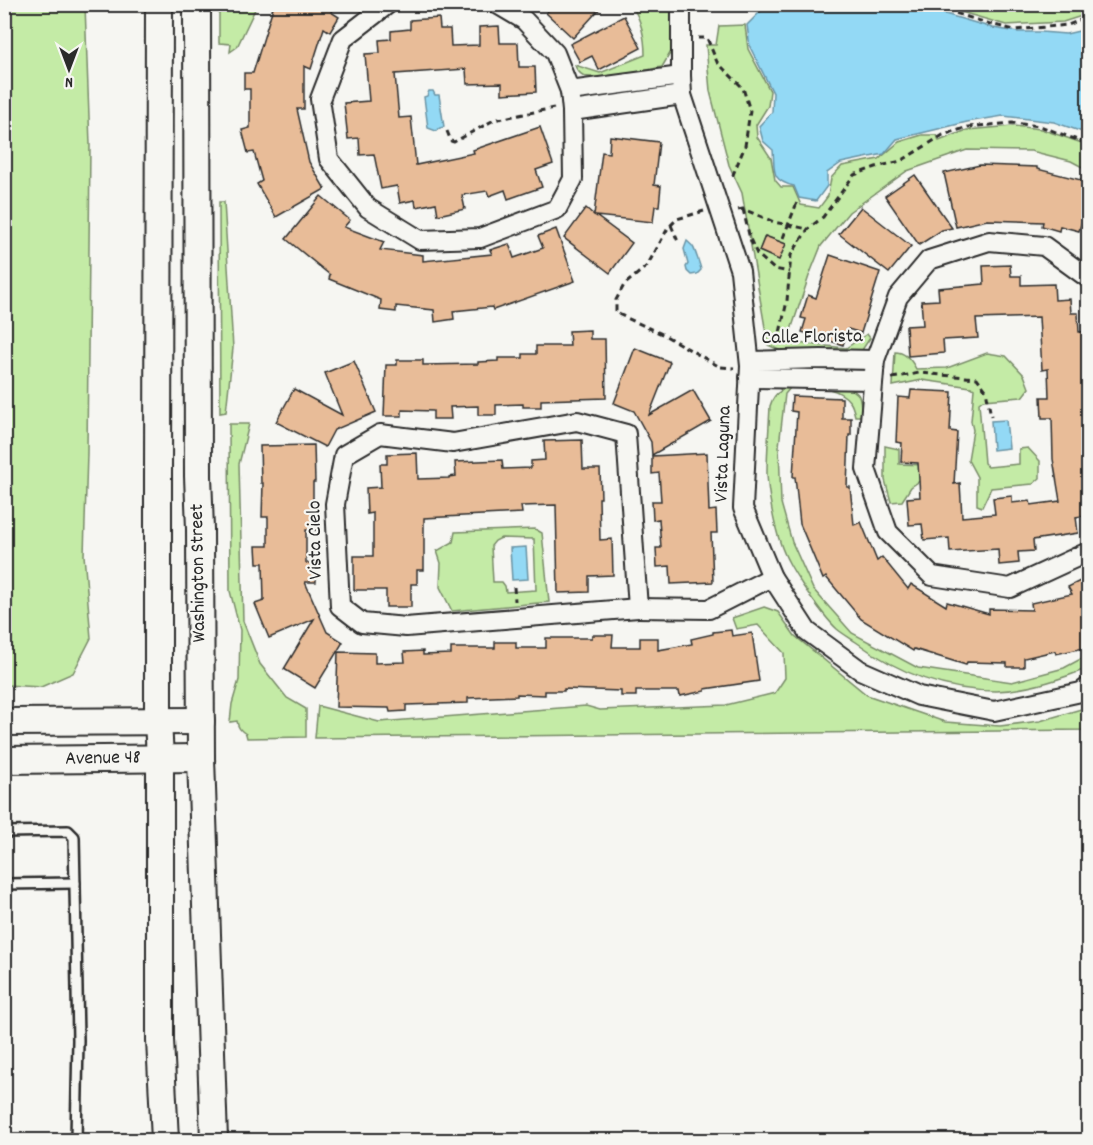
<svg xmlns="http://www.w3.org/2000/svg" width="1093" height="1145" font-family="Dekko,sans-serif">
	<rect width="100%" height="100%" fill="#f6f6f2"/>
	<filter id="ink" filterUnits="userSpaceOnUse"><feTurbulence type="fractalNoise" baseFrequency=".0167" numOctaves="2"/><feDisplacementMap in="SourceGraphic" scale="12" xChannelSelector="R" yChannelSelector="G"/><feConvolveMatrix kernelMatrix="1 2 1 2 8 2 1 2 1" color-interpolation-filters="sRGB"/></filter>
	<g filter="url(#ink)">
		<!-- green -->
		<g fill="#c4eba6" stroke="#788b68" stroke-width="1.5" fill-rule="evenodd">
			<polygon points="5,4 85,5 90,145 87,453 84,555 91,638 73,673 41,687 5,685"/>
			<polygon points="1006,4 1014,6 1088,5 1088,14 1063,22 1006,25 937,5"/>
			<polygon points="219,5 257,5 237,47 230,52 231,44 219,43"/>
			<path d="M631,5H672V50L662,67C646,70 597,81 584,76C579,73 576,70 575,65L600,73L645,55C645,38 641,18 631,5Z"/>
			<path d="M745,25L748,49L770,91L768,106L756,125L757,137L771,158L775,180L781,187H793L801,205L819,208L828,196L831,178L842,166L879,159L899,142L922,135H937L939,141L967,130L1013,126L1041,129L1085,144L1088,146V170L1071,161L1031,151L967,150L907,171L849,212L821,246L809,276L787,342L846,348L867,334L870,338L860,353L781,351L768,345L742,193L729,165L710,91L706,45H716L719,26ZM765,236L785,244L779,259L759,251Z"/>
			<polygon points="219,202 224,202 233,348 226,412 220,413"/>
			<path d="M895,352C905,352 912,361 916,369L947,368L987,353L1006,356L1024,375L1029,388L1022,397L983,400L979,403L984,463L988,467L1019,464V449L1028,448L1040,461V478L1033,484L991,488L982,507L977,505V477L968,460L973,430L971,421L974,389L971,387L922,380L893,386Z"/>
			<path d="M843,385C862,393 861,397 861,416H855C854,412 853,406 850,402C837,384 811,388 791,387L785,394L779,446L781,503L792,542L813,589L852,633L918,668L1012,682L1064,668L1088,655V668C1059,680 1028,690 996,691C944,691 897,672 856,642C850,638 843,634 837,629C826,619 812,599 803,586C794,572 785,558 780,542C774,525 768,492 767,474C767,452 769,429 770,406C772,399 775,394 781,391L779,387Z"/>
			<path d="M229,424H249L239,464L243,621L260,664L287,698L306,709V737L247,738L246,734C240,730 238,728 237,721L230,722L232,704L239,680L240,630L230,591Z"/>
			<polygon points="885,446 899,449 899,464 926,465 921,480 911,487 902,501 891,502 885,480"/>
			<path d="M535,529L542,533L549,602L452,611L440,587L441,563L437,551L453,542L455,532ZM501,538L534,539L536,590L506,592L505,586L502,582H493L491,546L495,541Z"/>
			<polygon points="764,607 778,612 795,636 867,695 945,722 1000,726 1040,721 1088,707 1088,730 315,738 318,706 379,722 586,706 600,710 726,705 775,693 785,678 784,653 758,625 736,629 732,618"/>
		</g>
		<!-- water -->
		<g fill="#93d9f5" stroke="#6993a4" stroke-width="1.5">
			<path d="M914,5L993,28L1018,32H1041L1066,34L1088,29V134L1054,122L1003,116L967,122L897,139L884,154L841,163L827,173V186L816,201L799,198L794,186C770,180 775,171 773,150L763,141L759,126L772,112L773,93L750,47L747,25L761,11L762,5Z"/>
			<polygon points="429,91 433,91 435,95 439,95 444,127 440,128 436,131 428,128 424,97 427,96"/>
			<path d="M687,241C689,243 692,245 693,247C695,250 701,268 701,270L697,274L691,275L687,271L686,267L688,264L684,249Z"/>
			<polygon points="1006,420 1009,448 993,450 991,421"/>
			<polygon points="526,547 528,579 512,580 510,548"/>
		</g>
		<!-- building -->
		<g fill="#e8bc98" stroke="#2b2b2b" stroke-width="1.5">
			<polygon points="274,4 336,4 331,12 339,17 330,32 324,28 311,69 304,66 304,109 297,109 309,162 325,189 276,217 257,184 262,181 254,152 248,153 242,130 250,128 250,89 244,89 244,73 253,73"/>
			<polygon points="554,4 604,4 573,38 546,13"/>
			<polygon points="624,16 641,48 599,70 592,56 580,62 570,44"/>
			<polygon points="439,18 440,29 450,29 451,46 479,45 479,27 499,26 500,43 518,43 519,67 535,67 536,92 502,94 502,83 467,84 466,69 395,74 399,118 411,117 416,165 474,153 473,150 540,127 553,164 536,170 542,187 508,199 505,190 489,196 487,191 462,195 465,209 438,215 436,203 416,207 415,200 400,203 397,186 381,189 374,154 360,155 359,138 348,139 344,103 369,101 365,54 380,53 379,40 391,39 391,31 410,29 410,20"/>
			<polygon points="610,136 659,142 654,185 661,186 659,206 655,206 653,222 596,216 632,243 610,273 564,238 586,208 594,215 602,152 609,153"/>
			<polygon points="980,165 1037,167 1037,169 1089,182 1089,197 1079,231 1060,226 1059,231 1042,226 1043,222 987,220 956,227 944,173"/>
			<polygon points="915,175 952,228 942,230 919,245 885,196"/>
			<polygon points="321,196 350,220 344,227 384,242 380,250 423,255 423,261 492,254 490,250 509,244 514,258 543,248 538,236 556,229 575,281 493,310 492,307 453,311 454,319 435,322 434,310 396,306 396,312 380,310 381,300 329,279 330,275 286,239"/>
			<polygon points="861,207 911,246 889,273 839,234"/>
			<polygon points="765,236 786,244 779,260 759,251"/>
			<polygon points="830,255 880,272 861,333 848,329 843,345 802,332 806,319 801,318 808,295 816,298"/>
			<polygon points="1010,265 1011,276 1021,276 1021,285 1054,284 1055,300 1070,299 1071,313 1078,313 1079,332 1089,331 1089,515 1076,517 1078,533 1033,540 1034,551 1018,552 1019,563 999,565 998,549 950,552 949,538 924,540 922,524 909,525 907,498 920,497 918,463 901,462 902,443 896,442 898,397 910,398 911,390 952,392 950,431 957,432 954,484 960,483 962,517 995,514 993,498 1012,496 1012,503 1030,501 1031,505 1060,501 1053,459 1052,418 1042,418 1041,397 1049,397 1048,369 1042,370 1039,317 976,319 978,338 943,340 944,353 908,356 906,326 923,325 921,301 939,300 938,288 984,284 983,266"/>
			<polygon points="590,330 590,339 605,339 606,398 541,400 541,407 523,407 523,404 496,405 496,415 478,415 478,406 450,407 451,419 433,419 433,411 402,410 402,416 384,416 386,365 397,365 397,360 423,360 423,365 478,364 478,362 498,361 498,358 523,358 523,354 536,354 536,346 570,346 569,331"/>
			<polygon points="635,348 670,362 649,415 693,390 711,421 652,455 651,442 634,411 614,403"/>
			<polygon points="354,361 376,412 334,430 325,447 276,422 294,389 342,415 325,373"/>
			<polygon points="792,396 842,398 842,418 851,418 851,435 849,435 847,487 850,487 854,525 861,522 877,561 882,557 908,589 911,584 946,606 947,602 989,614 989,609 1032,610 1031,603 1072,594 1068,587 1084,579 1089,588 1089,647 1056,654 1055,651 1024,658 1024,667 1007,667 1007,663 967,662 966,665 914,649 913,651 861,619 826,577 823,579 800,524 795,477 793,477 797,412 791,411"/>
			<polygon points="582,440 583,469 600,469 601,498 599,498 600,540 612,539 613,575 589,576 589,592 558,593 556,505 521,506 522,513 424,518 424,570 417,570 417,584 411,584 411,607 386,607 386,590 354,590 354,556 373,556 373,513 367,514 366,488 381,487 380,464 387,464 387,454 417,453 418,479 449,478 449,477 456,476 455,462 502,460 503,469 531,468 531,461 545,460 544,441"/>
			<polygon points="314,445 315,482 313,482 313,512 319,512 319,530 306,530 306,563 316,563 316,582 305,582 327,632 343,642 315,688 284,669 314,619 269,638 255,604 264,601 263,563 257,563 256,546 268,546 268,517 262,517 263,483 261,483 260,446"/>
			<polygon points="707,453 709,511 716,510 717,533 711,533 713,582 671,584 670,566 657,567 656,548 661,548 659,519 653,520 652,501 661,501 659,473 652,474 652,456"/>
			<polygon points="731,630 732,636 752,633 759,681 705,689 705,691 680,696 679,691 636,691 636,696 621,696 621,691 564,689 564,691 545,691 545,695 517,694 517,696 468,698 468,703 406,705 406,711 390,712 389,708 336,707 338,652 375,653 375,663 405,662 404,652 423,651 423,655 451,654 451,648 495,648 495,642 516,642 516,648 546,648 546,638 592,638 592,635 613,635 612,647 640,647 640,638 658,638 658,650 692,644 691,639 713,634 713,632"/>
		</g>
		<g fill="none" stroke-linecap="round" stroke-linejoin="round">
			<defs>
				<g id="service">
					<polyline points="4,832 68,831 74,837 78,1040 76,1140"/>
					<polyline points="4,884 75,883"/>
				</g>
				<g id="minor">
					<polyline points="388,4 343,39 320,99 329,159 368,208 420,240 480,238 557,209 573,179 572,111 570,91 555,53 524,20 497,4"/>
					<polyline points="681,4 681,76 682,95 740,271 750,366 743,508 772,577 807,631 860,670 919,696 994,711 1081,692 1088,687"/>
					<polyline points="570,91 681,76"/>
					<polyline points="572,111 682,95"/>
					<polyline points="1088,278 1044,246 989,241 929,260 898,297 875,360 866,469 888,532 932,576 1010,588 1088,552"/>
					<polyline points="750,361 821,359 875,360"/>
					<polyline points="749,378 873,380"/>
					<polygon points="577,421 626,434 638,608 406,627 362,623 340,606 335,504 344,455 380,434 453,443"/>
					<polyline points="638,608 709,609 772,577"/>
				</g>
				<g id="secondary">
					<polyline points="159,4 158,482 158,721 160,758 160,1040 165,1140"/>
					<polyline points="197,4 198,476 200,529 201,758 214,1140"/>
					<polyline points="4,722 201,721"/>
					<polyline points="4,760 201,758"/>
				</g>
			</defs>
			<!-- service casing -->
			<use href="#service" stroke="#2b2b2b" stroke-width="14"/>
			<!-- minor casing -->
			<use href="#minor" stroke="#2b2b2b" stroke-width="22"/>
			<!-- secondary casing -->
			<use href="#secondary" stroke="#2b2b2b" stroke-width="30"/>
			<!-- path -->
			<g stroke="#2b2b2b" stroke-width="3" stroke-dasharray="6 4.5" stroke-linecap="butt">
				<polyline points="652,4 655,6 665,7"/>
				<polyline points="926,4 990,24 1015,30 1068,25 1088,17"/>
				<polyline points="698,38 707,38 717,62 743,88 750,111 745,146 732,177 729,178"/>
				<polyline points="447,131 451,141 454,142 494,120 554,108"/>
				<polyline points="743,209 750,239 757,254 774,269 790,272"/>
				<polyline points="738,210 743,209 774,222 808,229"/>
				<polyline points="704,211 677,219 668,228 647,266 624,285 616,300 616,313 664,335 720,367 734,368"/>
				<polyline points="671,225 679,244"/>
				<polyline points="783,238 798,200"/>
				<polyline points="778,342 787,301 791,255 808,229 823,217 854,175 876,167 901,161 943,135 968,127 1012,123 1040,126 1088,144"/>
				<polyline points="892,378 919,373 977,378 986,390 991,416"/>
				<polyline points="514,587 515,601"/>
			</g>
			<!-- service -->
			<use href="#service" stroke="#f6f6f2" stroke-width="9"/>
			<!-- minor -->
			<use href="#minor" stroke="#f6f6f2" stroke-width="18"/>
			<!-- secondary -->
			<use href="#secondary" stroke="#f6f6f2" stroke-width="26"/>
		</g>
	</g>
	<g text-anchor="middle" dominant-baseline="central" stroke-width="4.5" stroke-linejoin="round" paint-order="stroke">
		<!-- street labels -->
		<g font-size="20" fill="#2b2b2b" stroke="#f6f6f2">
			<text transform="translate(812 338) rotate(-1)">Calle Florista</text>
			<text transform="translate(724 454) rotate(-88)">Vista Laguna</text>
			<text transform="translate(316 540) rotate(-91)">Vista Cielo</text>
			<text transform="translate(199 573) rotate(-91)">Washington Street</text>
			<text transform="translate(103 759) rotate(-1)">Avenue 48</text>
		</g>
	</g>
	<!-- margin -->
	<rect width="1093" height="1145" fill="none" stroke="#f6f6f2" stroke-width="24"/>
	<rect x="12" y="12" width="1069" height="1121" fill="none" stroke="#2b2b2b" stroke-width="2" filter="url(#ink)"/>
	<!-- north arrow -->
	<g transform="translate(69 69) rotate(180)" stroke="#f6f6f2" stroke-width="4.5" paint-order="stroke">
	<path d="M0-4.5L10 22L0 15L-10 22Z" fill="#2b2b2b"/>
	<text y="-9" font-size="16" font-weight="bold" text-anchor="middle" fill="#2b2b2b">N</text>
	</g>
</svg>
